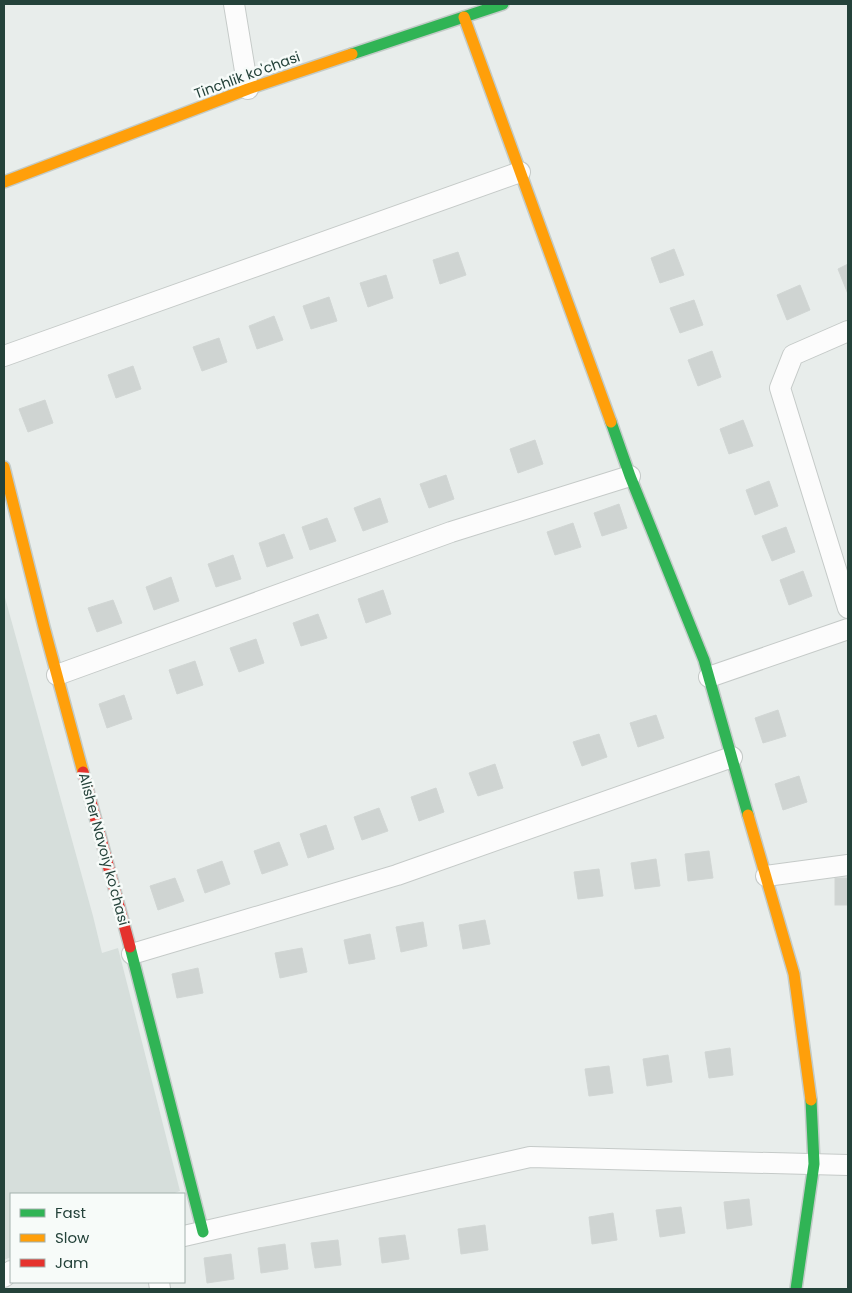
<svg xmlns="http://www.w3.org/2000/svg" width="852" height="1293" font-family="Poppins,sans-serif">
	<rect width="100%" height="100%" fill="#e8edeb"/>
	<!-- built -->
	<polygon fill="#d6dedb" points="4,594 93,916 102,953 118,948 180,1191 172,1194 11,1194 11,1257 4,1260"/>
	<!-- building -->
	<g fill="#cfd4d2" stroke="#d1d6d4">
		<polygon points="674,249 684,275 660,283 651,258"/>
		<polygon points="458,252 466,275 440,284 433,260"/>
		<polygon points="848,264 848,294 838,269"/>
		<polygon points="386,275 393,298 368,307 360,283"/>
		<polygon points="800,285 810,310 787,320 777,295"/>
		<polygon points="329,297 337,321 311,329 303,306"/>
		<polygon points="694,300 703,325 680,333 670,308"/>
		<polygon points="274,316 283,340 257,349 249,326"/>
		<polygon points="219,338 227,362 202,371 193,347"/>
		<polygon points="712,351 721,377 698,386 688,360"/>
		<polygon points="133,366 141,389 116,398 108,375"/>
		<polygon points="45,400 53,423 28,432 19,409"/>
		<polygon points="743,420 753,446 729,454 720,429"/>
		<polygon points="535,440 543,464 518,473 510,449"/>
		<polygon points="446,475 454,499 429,508 420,484"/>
		<polygon points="769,481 778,506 755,515 746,490"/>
		<polygon points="380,498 388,522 363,531 354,508"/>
		<polygon points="619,504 627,528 602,536 594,513"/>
		<polygon points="327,518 336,541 310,550 302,527"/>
		<polygon points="573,523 581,547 555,555 547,532"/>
		<polygon points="786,527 795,552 772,561 762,536"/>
		<polygon points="284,534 293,558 267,567 259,543"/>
		<polygon points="233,555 241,579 216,587 208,564"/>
		<polygon points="803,571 812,596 789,605 780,580"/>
		<polygon points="171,577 179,601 154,610 146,587"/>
		<polygon points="383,590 391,614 366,623 358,599"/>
		<polygon points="113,600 122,623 97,632 88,608"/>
		<polygon points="318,614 327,638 301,646 293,623"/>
		<polygon points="256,639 264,663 239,672 230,648"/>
		<polygon points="195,661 203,685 177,694 169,670"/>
		<polygon points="124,695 132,719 107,728 99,704"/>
		<polygon points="778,710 786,736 763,743 755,718"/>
		<polygon points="656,715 664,738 638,747 630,723"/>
		<polygon points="599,734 607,757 582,766 573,742"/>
		<polygon points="495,764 503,788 478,796 469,773"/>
		<polygon points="799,776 807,802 783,810 775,784"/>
		<polygon points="436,788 444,812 419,821 411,797"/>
		<polygon points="379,808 388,831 362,840 354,817"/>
		<polygon points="326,825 334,849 308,858 300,834"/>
		<polygon points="279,842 288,865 262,874 254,851"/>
		<polygon points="709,851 713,878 688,881 685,854"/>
		<polygon points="656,859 660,886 635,889 631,863"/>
		<polygon points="222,861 230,884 205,893 197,870"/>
		<polygon points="599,869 603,896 578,899 574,872"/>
		<polygon points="175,878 184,901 158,910 150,886"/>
		<rect x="835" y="878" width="13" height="27"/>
		<polygon points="485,920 490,944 463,949 459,925"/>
		<polygon points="423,922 427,946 401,952 396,927"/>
		<polygon points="370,934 375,959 349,964 344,940"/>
		<polygon points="302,948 307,972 280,978 275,953"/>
		<polygon points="198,968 203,993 177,998 172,974"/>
		<polygon points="730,1048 733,1075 709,1078 705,1052"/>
		<polygon points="668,1055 672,1082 647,1086 643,1059"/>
		<polygon points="609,1066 613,1093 589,1096 585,1069"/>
		<polygon points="749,1199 752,1225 727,1229 724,1202"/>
		<polygon points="681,1207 685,1233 660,1237 656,1210"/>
		<polygon points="613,1213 617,1240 592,1244 589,1217"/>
		<polygon points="485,1225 488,1250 461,1254 458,1229"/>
		<polygon points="405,1235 409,1259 382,1263 379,1238"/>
		<polygon points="338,1240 341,1265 315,1268 311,1243"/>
		<polygon points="285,1244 288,1269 261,1273 258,1248"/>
		<polygon points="231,1254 234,1279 207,1283 204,1258"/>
	</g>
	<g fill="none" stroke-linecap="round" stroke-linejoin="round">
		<defs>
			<g id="street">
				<polyline points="234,4 248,89"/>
				<polyline points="848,331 793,355 780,388 848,608"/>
				<polyline points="4,356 520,172"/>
				<polyline points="57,675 451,532 630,476"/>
				<polyline points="709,677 848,629"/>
				<polyline points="766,876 848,865"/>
				<polyline points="132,954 397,875 732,757"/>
				<polyline points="184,1236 530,1157 848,1165"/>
				<polyline points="4,1277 11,1271"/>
				<polyline points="159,1282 160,1289"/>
			</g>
			<g id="fast">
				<polyline points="352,54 503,4"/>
				<polyline points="611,422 630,476 704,660 748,815"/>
				<polyline points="130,947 203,1232"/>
				<polyline points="796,1289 814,1164 811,1100"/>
			</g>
			<g id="slow">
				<polyline points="464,17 611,422"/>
				<polyline points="4,182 248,89 352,54"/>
				<polyline points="4,467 44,627 83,772"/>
				<polyline points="748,815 794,974 811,1100"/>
			</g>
			<polyline id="jam" points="83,772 130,947"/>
		</defs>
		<!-- street casing -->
		<use href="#street" stroke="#c5cac8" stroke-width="22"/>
		<!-- fast casing -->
		<use href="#fast" stroke="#c3cbc8" stroke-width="14"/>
		<!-- slow casing -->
		<use href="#slow" stroke="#c3cbc8" stroke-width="14"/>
		<!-- jam casing -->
		<use href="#jam" stroke="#c3cbc8" stroke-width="14"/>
		<!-- street -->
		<use href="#street" stroke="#fcfcfc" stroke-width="20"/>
		<!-- fast -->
		<use href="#fast" stroke="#30b455" stroke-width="11"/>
		<!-- slow -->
		<use href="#slow" stroke="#ff9f0a" stroke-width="11"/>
		<!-- jam -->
		<use href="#jam" stroke="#e5322d" stroke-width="11"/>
	</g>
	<g text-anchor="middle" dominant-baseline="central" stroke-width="5" stroke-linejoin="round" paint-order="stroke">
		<!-- street labels -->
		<g font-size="14" fill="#24423a" stroke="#f7fbf9">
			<text transform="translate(247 75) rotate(-20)">Tinchlik ko'chasi</text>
			<text transform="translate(104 849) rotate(75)">Alisher Navoiy ko'chasi</text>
		</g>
	</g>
	<!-- border -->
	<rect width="852" height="1293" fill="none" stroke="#24423a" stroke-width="10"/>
	<!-- legend -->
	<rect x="10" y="1193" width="175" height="90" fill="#f7fbf9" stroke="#a3b1ad"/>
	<rect x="20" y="1209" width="25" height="8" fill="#30b455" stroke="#a3b1ad"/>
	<text x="55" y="1218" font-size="15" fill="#24423a">Fast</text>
	<rect x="20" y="1234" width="25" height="8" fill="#ff9f0a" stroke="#a3b1ad"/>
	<text x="55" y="1243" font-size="15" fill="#24423a">Slow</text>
	<rect x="20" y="1259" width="25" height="8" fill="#e5322d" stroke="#a3b1ad"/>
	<text x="55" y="1268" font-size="15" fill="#24423a">Jam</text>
</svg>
